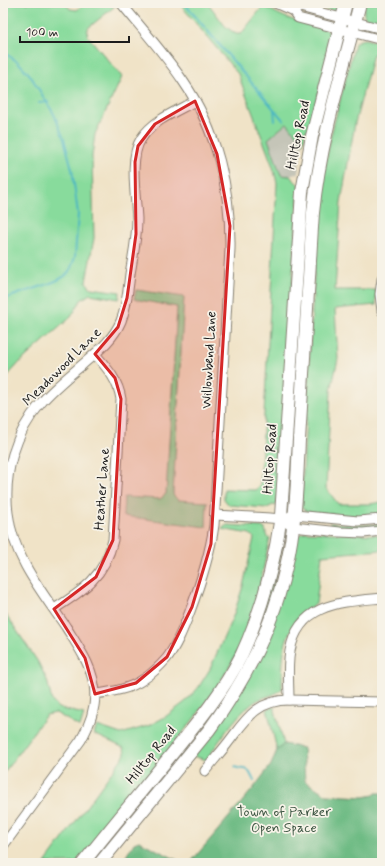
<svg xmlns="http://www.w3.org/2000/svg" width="385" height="866" font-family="Mynerve,sans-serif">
	<rect width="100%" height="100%" fill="#f7f3e8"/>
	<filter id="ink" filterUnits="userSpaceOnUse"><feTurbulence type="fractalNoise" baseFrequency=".025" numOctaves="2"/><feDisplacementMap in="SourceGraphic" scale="8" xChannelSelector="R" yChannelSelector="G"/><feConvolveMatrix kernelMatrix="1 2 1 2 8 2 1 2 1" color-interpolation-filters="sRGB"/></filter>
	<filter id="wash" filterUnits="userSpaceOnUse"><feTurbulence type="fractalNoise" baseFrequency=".012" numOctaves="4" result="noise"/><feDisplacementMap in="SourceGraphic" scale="16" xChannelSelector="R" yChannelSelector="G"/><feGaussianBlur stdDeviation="0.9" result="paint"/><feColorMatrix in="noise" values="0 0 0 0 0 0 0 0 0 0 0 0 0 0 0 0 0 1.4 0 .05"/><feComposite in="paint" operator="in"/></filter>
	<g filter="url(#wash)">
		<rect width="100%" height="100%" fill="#f0e3c7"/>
		<!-- industrial -->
		<polygon fill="#c5c5b8" points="287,123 303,143 298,173 290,176 281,175 268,139"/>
		<!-- green -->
		<g fill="#88db9c" stroke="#527c5c">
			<polygon points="3,3 65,3 70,9 77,10 85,3 111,3 114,7 88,28 87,35 122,77 95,134 92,156 94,238 86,282 91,288 120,292 119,299 90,294 81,300 71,317 20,362 3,381"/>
			<path d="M179,3H208L225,26L236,34H241L264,5C281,19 304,23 325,29L329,32L332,37L309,131L306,130L303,143L287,123L268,139L281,175L290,176L299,185L277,502L276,506L273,505L267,508L229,505L224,499V489L255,490L260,486L277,183L273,167L238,74Z"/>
			<polygon points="298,3 341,3 338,9 333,11"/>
			<path d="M365,3H382V25C367,21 361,21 365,3Z"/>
			<polygon points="365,39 382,43 382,57 373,54 355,123 341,202 335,290 376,290 376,305 335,309 338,359 331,390 326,488 338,504 370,504 382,502 382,515 358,516 309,512 304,510 301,506 317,224 322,182 331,135 355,43 360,40"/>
			<polygon points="136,290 184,297 173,495 178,500 207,502 206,527 123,516 124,497 160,499 166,494 177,307 134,299"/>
			<polygon points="330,523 362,525 382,524 382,528 373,529 330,527"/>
			<path d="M227,525L262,527L265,529L267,537L270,538C262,573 256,613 240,646C220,689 189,725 159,762C132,796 104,829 77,863H45L125,754L124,748L94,734L97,726L121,734L148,726L165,717L185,702L198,688L210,669L234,614L243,586L254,538L250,534L221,529Z"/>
			<path d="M306,532L382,535V550L322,555L316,604C281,629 283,650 282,689C274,697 261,696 252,704C234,717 219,742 206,760L193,756L236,699L297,537L300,534Z"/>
			<polygon points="282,540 283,540 276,576 262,627 252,653 219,709 95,863 88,863 216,706"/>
			<polygon points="3,610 38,662 47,680 52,701 58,708 84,714 80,727 56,713 46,715 3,774"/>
			<polygon points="274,707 284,744 277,750 267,709"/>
		</g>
		<!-- forest -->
		<g fill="#6ebb84" stroke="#456c50">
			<polygon points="284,744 303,748 305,781 327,795 364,797 374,795 376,793 382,793 382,863 190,863 252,790 271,765 277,750"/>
			<polygon points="139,841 183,863 122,863 134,843"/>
		</g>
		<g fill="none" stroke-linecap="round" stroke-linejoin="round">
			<!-- stream -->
			<g stroke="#48b6c2" stroke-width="2">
				<polyline points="184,3 284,121"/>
				<path d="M3,52L18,62L30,75L54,114L64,139L72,169L78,214L75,257C73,263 71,270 67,274C58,284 18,292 3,300"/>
				<polyline points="39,103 48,102"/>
				<polyline points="274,110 275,121"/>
				<path d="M235,767C248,773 245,762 254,781"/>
			</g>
		</g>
	</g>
	<g filter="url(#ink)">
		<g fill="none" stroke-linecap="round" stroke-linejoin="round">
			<defs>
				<g id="street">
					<polyline points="275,3 293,11"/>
					<polyline points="293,11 298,18 382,40"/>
					<polyline points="293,11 300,7 382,29"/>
					<polyline points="382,279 380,294 382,311"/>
					<polyline points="215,515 270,518 281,519 293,527 340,532 363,533 382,531"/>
					<polyline points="290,516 295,515 358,521 382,519"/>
					<path d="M54,609C83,591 105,576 113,540L121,399C118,380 107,368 95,354"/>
					<path d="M95,694C112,692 130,689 144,679C153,673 160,666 167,658C177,645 183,629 189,614C200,585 210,556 214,525L230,249C231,190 217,130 183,81C165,54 142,29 121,3"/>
					<path d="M289,700C289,684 287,666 290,651C299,602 343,602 382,598"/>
					<path d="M205,771C212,762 220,753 227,744C245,721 256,700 289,700L382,702"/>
					<path d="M3,846L81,740C89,726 95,711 95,694C94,668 79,648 66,627C42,592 13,557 8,513C3,473 15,433 41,403C53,389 68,377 82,365C97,352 113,340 121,321C127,306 128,290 130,274C133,256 137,238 137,219C136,197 129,157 141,139C153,120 177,111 195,101"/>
				</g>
				<g id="secondary">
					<path d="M83,863C111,828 139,794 167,760C194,727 222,694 241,656C262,611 274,565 281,516L302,192L312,136L346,3"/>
					<path d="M100,863L209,730C245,681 273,627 286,567C296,525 297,482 299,440C302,390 305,341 308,292C310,266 311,239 313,213C320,142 342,72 360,3"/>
				</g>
			</defs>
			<!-- street casing -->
			<use href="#street" stroke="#868072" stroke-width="11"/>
			<!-- secondary casing -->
			<use href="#secondary" stroke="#868072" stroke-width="14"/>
			<!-- street -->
			<use href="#street" stroke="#fff" stroke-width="9"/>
			<!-- secondary -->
			<use href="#secondary" stroke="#fff" stroke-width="12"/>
		</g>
	</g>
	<!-- marked area -->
	<path fill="#d62828" fill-opacity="0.2" stroke="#d62828" stroke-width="3" stroke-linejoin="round" d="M195,101L217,154L230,226L211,544L192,607L167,657L136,683L95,694L85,658L54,609L96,577L113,540L121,399L115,378L95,354L118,327L127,298L136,234L135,162L138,146L155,124Z"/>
	<g text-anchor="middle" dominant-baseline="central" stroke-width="3.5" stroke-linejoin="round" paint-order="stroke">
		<!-- street labels -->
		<g font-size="14" fill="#1c1c1c" stroke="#f7f3e8">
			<text transform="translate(298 135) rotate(-78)">Hilltop Road</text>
			<text transform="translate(209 360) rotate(-87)">Willowbend Lane</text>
			<text transform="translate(62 367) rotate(-45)">Meadowood Lane</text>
			<text transform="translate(270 459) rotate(-86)">Hilltop Road</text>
			<text transform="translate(102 489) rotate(-86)">Heather Lane</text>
			<text transform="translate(151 755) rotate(-51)">Hilltop Road</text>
		</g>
		<!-- park labels -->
		<g font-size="14" fill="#3c5542" stroke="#f7f3e8">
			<text x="284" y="812">Town of Parker<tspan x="284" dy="16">Open Space</tspan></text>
		</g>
	</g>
	<!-- margin -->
	<rect width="385" height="866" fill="none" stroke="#f7f3e8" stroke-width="16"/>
	<!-- scale -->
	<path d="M20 36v6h109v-6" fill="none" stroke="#1c1c1c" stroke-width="2"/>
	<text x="26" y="36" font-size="12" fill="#1c1c1c" stroke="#f7f3e8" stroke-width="3" paint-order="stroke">100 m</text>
</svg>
